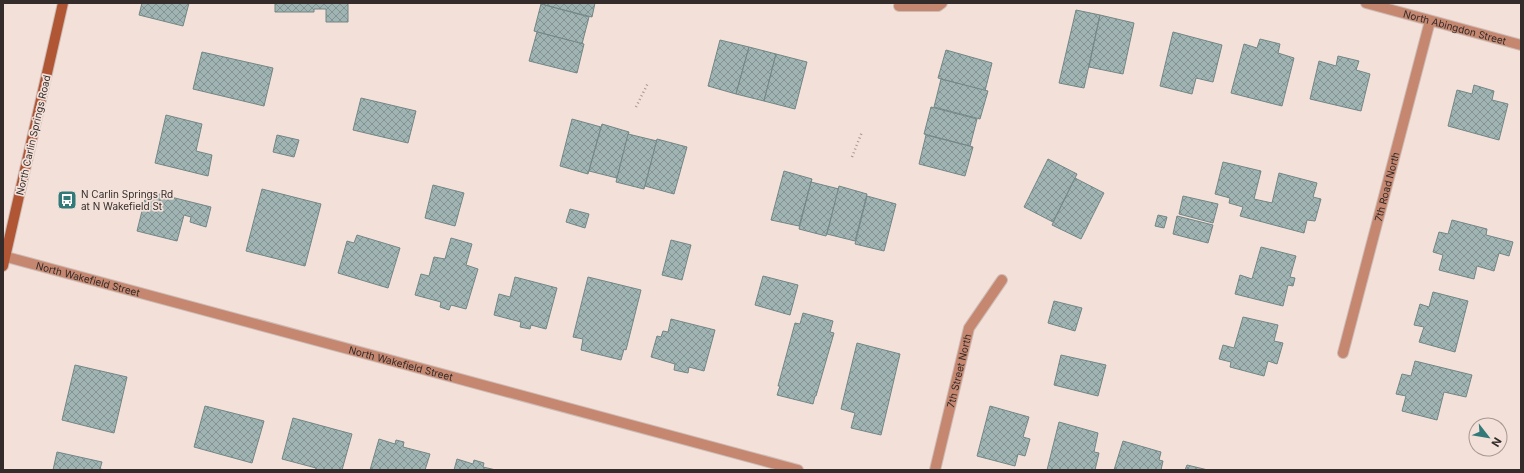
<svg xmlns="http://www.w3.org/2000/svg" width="1524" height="473" font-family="Inter,sans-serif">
	<defs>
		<pattern id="building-cross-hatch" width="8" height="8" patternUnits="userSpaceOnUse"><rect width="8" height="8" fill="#9fb4b3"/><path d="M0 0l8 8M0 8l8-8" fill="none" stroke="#829392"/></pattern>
	</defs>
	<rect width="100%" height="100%" fill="#f3e0d9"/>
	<!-- building -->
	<g fill="url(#building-cross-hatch)" stroke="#728685">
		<polygon points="142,3 189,3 183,26 139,15"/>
		<polygon points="275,3 348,3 348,22 326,22 326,9 314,9 314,12 275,12"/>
		<polygon points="545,3 595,3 592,17 544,5"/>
		<polygon points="541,4 589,17 582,44 534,31"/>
		<polygon points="1076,10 1100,15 1084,88 1059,83"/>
		<polygon points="1100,15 1134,23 1123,74 1089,67"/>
		<polygon points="537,32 584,44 577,73 529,61"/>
		<polygon points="1173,32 1222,45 1213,82 1196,78 1192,94 1160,86"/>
		<polygon points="1260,39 1280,44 1278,53 1294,58 1282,106 1231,93 1244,44 1257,48"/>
		<polygon points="720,40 749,47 736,94 708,86"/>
		<polygon points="749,47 776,54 764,101 736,94"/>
		<polygon points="946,50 992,63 985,91 938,78"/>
		<polygon points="202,52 273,68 264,106 193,89"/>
		<polygon points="776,54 807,62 795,109 764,101"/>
		<polygon points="1338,56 1359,61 1356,70 1370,74 1361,111 1310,99 1319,61 1336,66"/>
		<polygon points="941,79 988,91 980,119 934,107"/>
		<polygon points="1474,85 1494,91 1492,100 1508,104 1499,140 1448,126 1457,90 1472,94"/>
		<polygon points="361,98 416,111 408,143 353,130"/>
		<polygon points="931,107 977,119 970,146 924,134"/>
		<polygon points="166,115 202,124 196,151 212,155 208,176 155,163"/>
		<polygon points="572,119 601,127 588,174 560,166"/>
		<polygon points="602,124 629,132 617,178 589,171"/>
		<polygon points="628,134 657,141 644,189 616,182"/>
		<polygon points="277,135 299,140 294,157 273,152"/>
		<polygon points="926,135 973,147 965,176 919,164"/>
		<polygon points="657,139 687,147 674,194 645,186"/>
		<polygon points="1048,159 1077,174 1053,222 1024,207"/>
		<polygon points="1223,162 1261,171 1254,199 1272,203 1279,173 1317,183 1313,197 1321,199 1315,221 1307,220 1304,233 1240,216 1243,207 1229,203 1230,198 1215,194"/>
		<polygon points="784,171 812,179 799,226 771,220"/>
		<polygon points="1075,178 1104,193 1081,239 1052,225"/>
		<polygon points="811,182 839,189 826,236 799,229"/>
		<polygon points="433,185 464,193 455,226 425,218"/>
		<polygon points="839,186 867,194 855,241 827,234"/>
		<polygon points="262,189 321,204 305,266 246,251"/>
		<polygon points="147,191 211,207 206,227 190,222 191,217 184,215 177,241 137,231"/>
		<polygon points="867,196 896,204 884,251 855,244"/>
		<polygon points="1183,196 1218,204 1213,223 1179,214"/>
		<polygon points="570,209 589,214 585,228 566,222"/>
		<polygon points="1158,215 1167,217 1164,228 1155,226"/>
		<polygon points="1177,216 1213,225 1208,243 1173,234"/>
		<polygon points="1452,220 1487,229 1486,235 1513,242 1509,256 1499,253 1494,271 1477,266 1474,279 1439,270 1443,255 1433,252 1439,232 1448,234"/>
		<polygon points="357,235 400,248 388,288 338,273 347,241 354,243"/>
		<polygon points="451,238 472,244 466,265 478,269 466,309 451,305 449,310 440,307 441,302 415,295 421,274 429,276 434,257 445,259"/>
		<polygon points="671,240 691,245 682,280 662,275"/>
		<polygon points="1261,247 1296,256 1290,277 1295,278 1293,286 1288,285 1283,306 1235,294 1240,275 1252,279"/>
		<polygon points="763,276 798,285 790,315 755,305"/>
		<polygon points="515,277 557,288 546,329 531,325 530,329 520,327 521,322 494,315 499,294 510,297"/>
		<polygon points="588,277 641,290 626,350 624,349 621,360 581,350 583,339 573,337"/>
		<polygon points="1433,292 1468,301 1455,352 1419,342 1424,327 1414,325 1420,304 1429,307"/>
		<polygon points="1054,301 1082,308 1075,331 1048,323"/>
		<polygon points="803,313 833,321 830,332 834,333 816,396 815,396 813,404 777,395 780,386 778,386 795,323 800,324"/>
		<polygon points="1243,317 1278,325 1274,341 1283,343 1277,364 1268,361 1264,376 1230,367 1231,362 1219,359 1223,345 1234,348"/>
		<polygon points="671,319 715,330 704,371 689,367 688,373 674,370 675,364 651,357 657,336 661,337 663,331 668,332"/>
		<polygon points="857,343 900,354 881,435 851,428 855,413 841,409"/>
		<polygon points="1061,355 1106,365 1098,396 1054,385"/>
		<polygon points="1415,361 1472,375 1466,397 1444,392 1437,420 1402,411 1406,396 1396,394 1402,374 1411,376"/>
		<polygon points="75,365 127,377 114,433 62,420"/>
		<polygon points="205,406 264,421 252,463 194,447"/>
		<polygon points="990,406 1029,417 1023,437 1030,439 1025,456 1018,454 1015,466 977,456"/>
		<polygon points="293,418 352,434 342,470 315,470 316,468 282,459"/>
		<polygon points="1059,422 1098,433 1094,452 1099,453 1095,470 1047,470"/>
		<polygon points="379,439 395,444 396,440 404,442 403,447 430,454 425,470 370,470"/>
		<polygon points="1123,441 1161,452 1159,460 1163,461 1161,470 1114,470"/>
		<polygon points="57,452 102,462 100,469 106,470 53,470"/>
		<polygon points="457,459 473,464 474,460 484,463 483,467 496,470 454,470"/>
		<polygon points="1187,465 1208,470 1185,470"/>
	</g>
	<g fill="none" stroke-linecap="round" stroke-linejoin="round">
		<defs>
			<polyline id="lane" points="899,6 938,6 942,3"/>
			<g id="street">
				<path id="s1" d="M1366,3L1521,45"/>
				<path id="s2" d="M3,256L798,470"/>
				<path id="s3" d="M1343,353L1430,21"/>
				<path id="s4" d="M935,470L969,328L1002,280"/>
			</g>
			<polyline id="secondary" points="3,266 63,3"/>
		</defs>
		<!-- lane casing -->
		<use href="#lane" stroke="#cdbcb6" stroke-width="12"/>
		<!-- street casing -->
		<use href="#street" stroke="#cdbcb6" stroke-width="12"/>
		<!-- secondary casing -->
		<use href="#secondary" stroke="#cdbcb6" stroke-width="12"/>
		<!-- path -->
		<g stroke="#a59792" stroke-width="2.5" stroke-dasharray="1 3" stroke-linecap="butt">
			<polyline points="636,107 648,83"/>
			<polyline points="852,157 862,132"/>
		</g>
		<!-- lane -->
		<use href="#lane" stroke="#c68770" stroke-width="10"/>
		<!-- street -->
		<use href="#street" stroke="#c68770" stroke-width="10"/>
		<!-- secondary -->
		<use href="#secondary" stroke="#b15634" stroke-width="10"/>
	</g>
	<!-- icons -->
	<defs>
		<symbol id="bus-square" viewBox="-11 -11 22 22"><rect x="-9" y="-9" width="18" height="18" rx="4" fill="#317a79" stroke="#f3e0d9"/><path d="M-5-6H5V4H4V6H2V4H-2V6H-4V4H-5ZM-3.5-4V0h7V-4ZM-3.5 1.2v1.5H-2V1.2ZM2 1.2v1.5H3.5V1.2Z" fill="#fff"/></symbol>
	</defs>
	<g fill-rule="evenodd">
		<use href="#bus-square" x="56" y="189" width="22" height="22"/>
	</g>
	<g text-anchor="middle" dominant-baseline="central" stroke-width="3.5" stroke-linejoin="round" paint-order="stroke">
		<!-- street labels -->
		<g font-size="10" fill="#332c2a" stroke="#f3e0d9">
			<text stroke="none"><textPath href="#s1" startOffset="92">North Abingdon Street</textPath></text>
			<text transform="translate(33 135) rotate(-77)">North Carlin Springs Road</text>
			<text stroke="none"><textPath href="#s3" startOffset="172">7th Road North</textPath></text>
			<text stroke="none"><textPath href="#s2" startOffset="88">North Wakefield Street</textPath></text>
			<text stroke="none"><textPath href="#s2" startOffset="412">North Wakefield Street</textPath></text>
			<text stroke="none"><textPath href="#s4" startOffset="102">7th Street North</textPath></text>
		</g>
		<!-- poi labels -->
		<g font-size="10" fill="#332c2a" stroke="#f3e0d9" text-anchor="start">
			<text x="81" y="194">N Carlin Springs Rd<tspan x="81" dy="12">at N Wakefield St</tspan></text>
		</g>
	</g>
	<!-- border -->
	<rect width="1524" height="473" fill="none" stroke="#332c2a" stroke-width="8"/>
	<!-- north arrow -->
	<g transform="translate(1488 437) rotate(121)"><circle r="19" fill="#f3e0d9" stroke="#a69893"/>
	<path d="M0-3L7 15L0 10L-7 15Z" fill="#317a79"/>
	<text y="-6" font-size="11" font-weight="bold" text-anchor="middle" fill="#332c2a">N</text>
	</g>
</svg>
